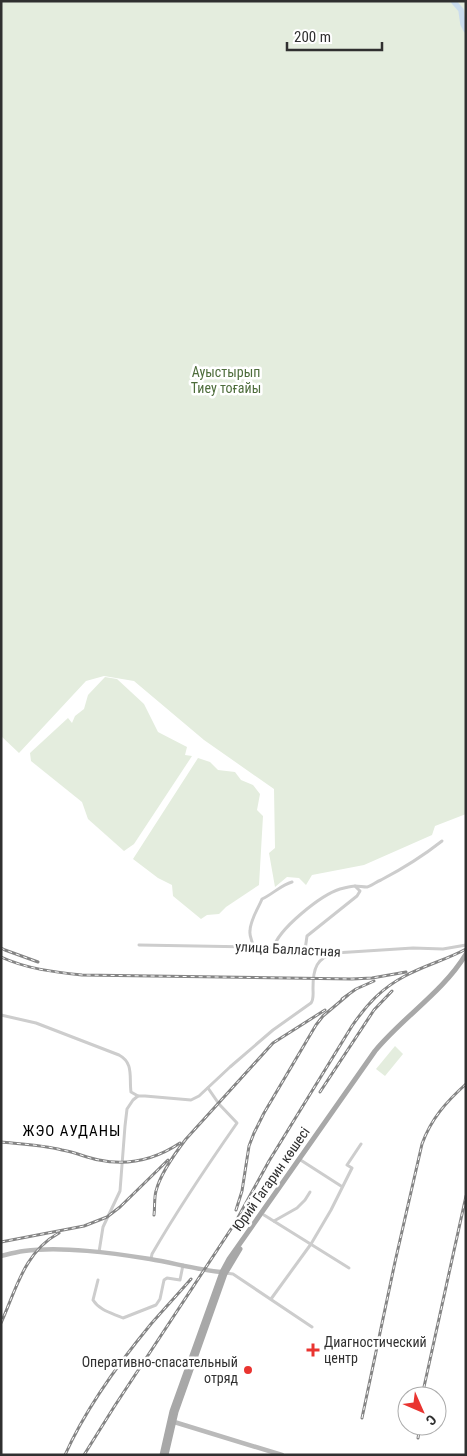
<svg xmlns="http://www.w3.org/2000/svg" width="467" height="1456" font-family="'Roboto Condensed',sans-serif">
	<rect width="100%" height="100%" fill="#fff"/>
	<!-- green -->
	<g fill="#e4edde">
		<polygon points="1,1 466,1 466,814 435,826 432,835 364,865 312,875 306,885 299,878 287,877 275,887 269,853 275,848 274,789 204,740 134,681 104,676 86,681 19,753 1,736"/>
		<polygon points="105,677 117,679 144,704 158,732 187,747 185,755 192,756 134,844 124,851 88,819 82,802 31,761 30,753 68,718 72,723 75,716 84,709 88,695"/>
		<polygon points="198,758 210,762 218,770 235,772 241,780 253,785 260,794 257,810 263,816 259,885 226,907 219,914 207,915 201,919 173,896 172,885 158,878 133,859"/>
		<polygon points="395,1046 403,1054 385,1076 376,1069"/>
	</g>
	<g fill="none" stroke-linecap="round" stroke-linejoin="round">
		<!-- river -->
		<polyline stroke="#cadced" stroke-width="5.5" points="453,1 461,10 463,24 466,30"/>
		<!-- street -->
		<g stroke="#cdcdcd" stroke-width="3">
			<polyline points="139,945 253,947 305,950 328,953"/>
			<path d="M253,947C253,941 249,937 250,931C250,920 258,909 262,899C273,894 281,885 292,882"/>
			<path d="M273,949C278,929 321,895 340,889C345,888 351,886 355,886C359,886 363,887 367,887C371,886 376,882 381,880C402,869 423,856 442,841"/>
			<polyline points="305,950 307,936 357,896 360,891 355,886"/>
			<polyline points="335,953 413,948 443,949 466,945"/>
			<path d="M1,1015L36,1023L119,1055C134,1063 129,1077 131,1092L138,1096"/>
			<polyline points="299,1159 341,1186"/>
			<polyline points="264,1215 349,1268"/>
			<polyline points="274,1221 297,1208 305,1200 310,1192"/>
			<path d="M99,1252L103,1227L120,1191L125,1126L127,1109L133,1100L138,1096H145L191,1100L199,1096L230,1067L273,1030L311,1003C314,999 313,994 313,988C313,969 316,957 337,953"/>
			<path d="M151,1259L152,1254C178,1209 207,1166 237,1123L219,1104L208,1088"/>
			<polyline points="225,1273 233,1274 312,1327"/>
			<path d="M98,1280L93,1300C100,1311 112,1313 123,1318L156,1305L160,1299L164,1280L167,1278L180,1280L183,1265"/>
			<polyline points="271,1299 311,1244 331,1210 352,1168 347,1165 361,1144"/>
		</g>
		<!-- secondary -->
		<g stroke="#bababa" stroke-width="4.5">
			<path d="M1,1256C9,1254 16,1252 24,1251C62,1246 112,1253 150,1259C174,1263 198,1270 222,1272"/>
			<polyline points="171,1421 282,1455"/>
		</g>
		<!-- primary -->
		<g stroke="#a8a8a8" stroke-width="5">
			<path d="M162,1455L172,1411L222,1272L229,1259L375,1051C403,1017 443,992 466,954"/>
			<polyline points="166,1455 176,1412 225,1274 240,1249"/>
		</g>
		<defs>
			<g id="rail">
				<polyline points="1,948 5,950 38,962"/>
				<path d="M1,957C27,969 54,972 82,975L352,979L372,978L406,972"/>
				<polyline points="342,999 356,989 374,981"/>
				<polyline points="320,1092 374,1010 392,991"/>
				<path d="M1,1142C21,1144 43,1145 62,1150C75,1152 87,1158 99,1160C128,1166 156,1159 180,1143"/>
				<polyline points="236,1210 242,1191 249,1146 254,1133 264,1113 316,1025 323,1016 348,995"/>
				<path d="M154,1215C155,1207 154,1198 156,1191C160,1175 176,1152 186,1139L273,1043L325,1010"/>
				<polyline points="1,1242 84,1226 107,1217 120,1207 168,1160"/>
				<path d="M1,1323C16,1290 24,1252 59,1233"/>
				<polyline points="422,1396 466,1196"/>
				<path d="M362,1418L395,1262L422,1144C431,1119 446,1102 466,1084"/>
				<polyline points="418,1438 420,1426"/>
				<path d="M65,1455C86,1408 118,1364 151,1324C164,1309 178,1294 191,1279"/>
				<path d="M84,1455L114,1407L235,1223L269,1161L352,1026C367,1004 382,988 405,976C425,965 446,960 466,949"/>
			</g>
		</defs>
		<!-- rail casing -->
		<use href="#rail" stroke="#858585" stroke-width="3"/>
		<!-- rail -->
		<use href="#rail" stroke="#fff" stroke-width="1" stroke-dasharray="4" stroke-linecap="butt"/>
	</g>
	<!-- markers -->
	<g fill="#e93430" stroke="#fff" stroke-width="2">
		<path d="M310.5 1342.5h5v5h5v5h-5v5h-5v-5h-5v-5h5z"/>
		<circle cx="248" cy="1370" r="5"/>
	</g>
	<g text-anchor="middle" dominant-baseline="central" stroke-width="5" stroke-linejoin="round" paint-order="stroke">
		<!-- park labels -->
		<g font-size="14" fill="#4e6d3c" stroke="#fff">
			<text x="226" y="372">Ауыстырып<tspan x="226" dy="16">Тиеу тоғайы</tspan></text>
		</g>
		<!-- street labels -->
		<g font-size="14" fill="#303030" stroke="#fff">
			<text transform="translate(288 949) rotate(3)">улица Балластная</text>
			<text transform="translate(271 1179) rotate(-55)">Юрий Гагарин көшесі</text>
		</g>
		<!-- poi labels -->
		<g font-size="14" fill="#303030" stroke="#fff" text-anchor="start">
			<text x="324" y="1342">Диагностический<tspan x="324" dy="16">центр</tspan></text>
			<text x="238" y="1362" text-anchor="end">Оперативно-спасательный<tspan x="238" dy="16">отряд</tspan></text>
		</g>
		<!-- neighbourhood labels -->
		<g font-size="15" letter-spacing="1" fill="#000" stroke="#fff">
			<text x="72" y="1131">ЖЭО АУДАНЫ</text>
		</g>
	</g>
	<!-- border -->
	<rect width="467" height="1456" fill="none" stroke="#303030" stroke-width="5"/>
	<!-- north arrow -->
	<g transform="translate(422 1411) rotate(135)"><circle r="24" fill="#ffffff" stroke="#acacac"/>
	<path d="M0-4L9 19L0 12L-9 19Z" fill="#e93430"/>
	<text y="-8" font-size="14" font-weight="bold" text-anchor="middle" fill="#303030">С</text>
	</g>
	<!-- scale -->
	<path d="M287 42v8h95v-8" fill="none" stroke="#303030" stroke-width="2.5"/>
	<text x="294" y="42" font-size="15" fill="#303030" stroke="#ffffff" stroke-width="4" paint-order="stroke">200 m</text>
</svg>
